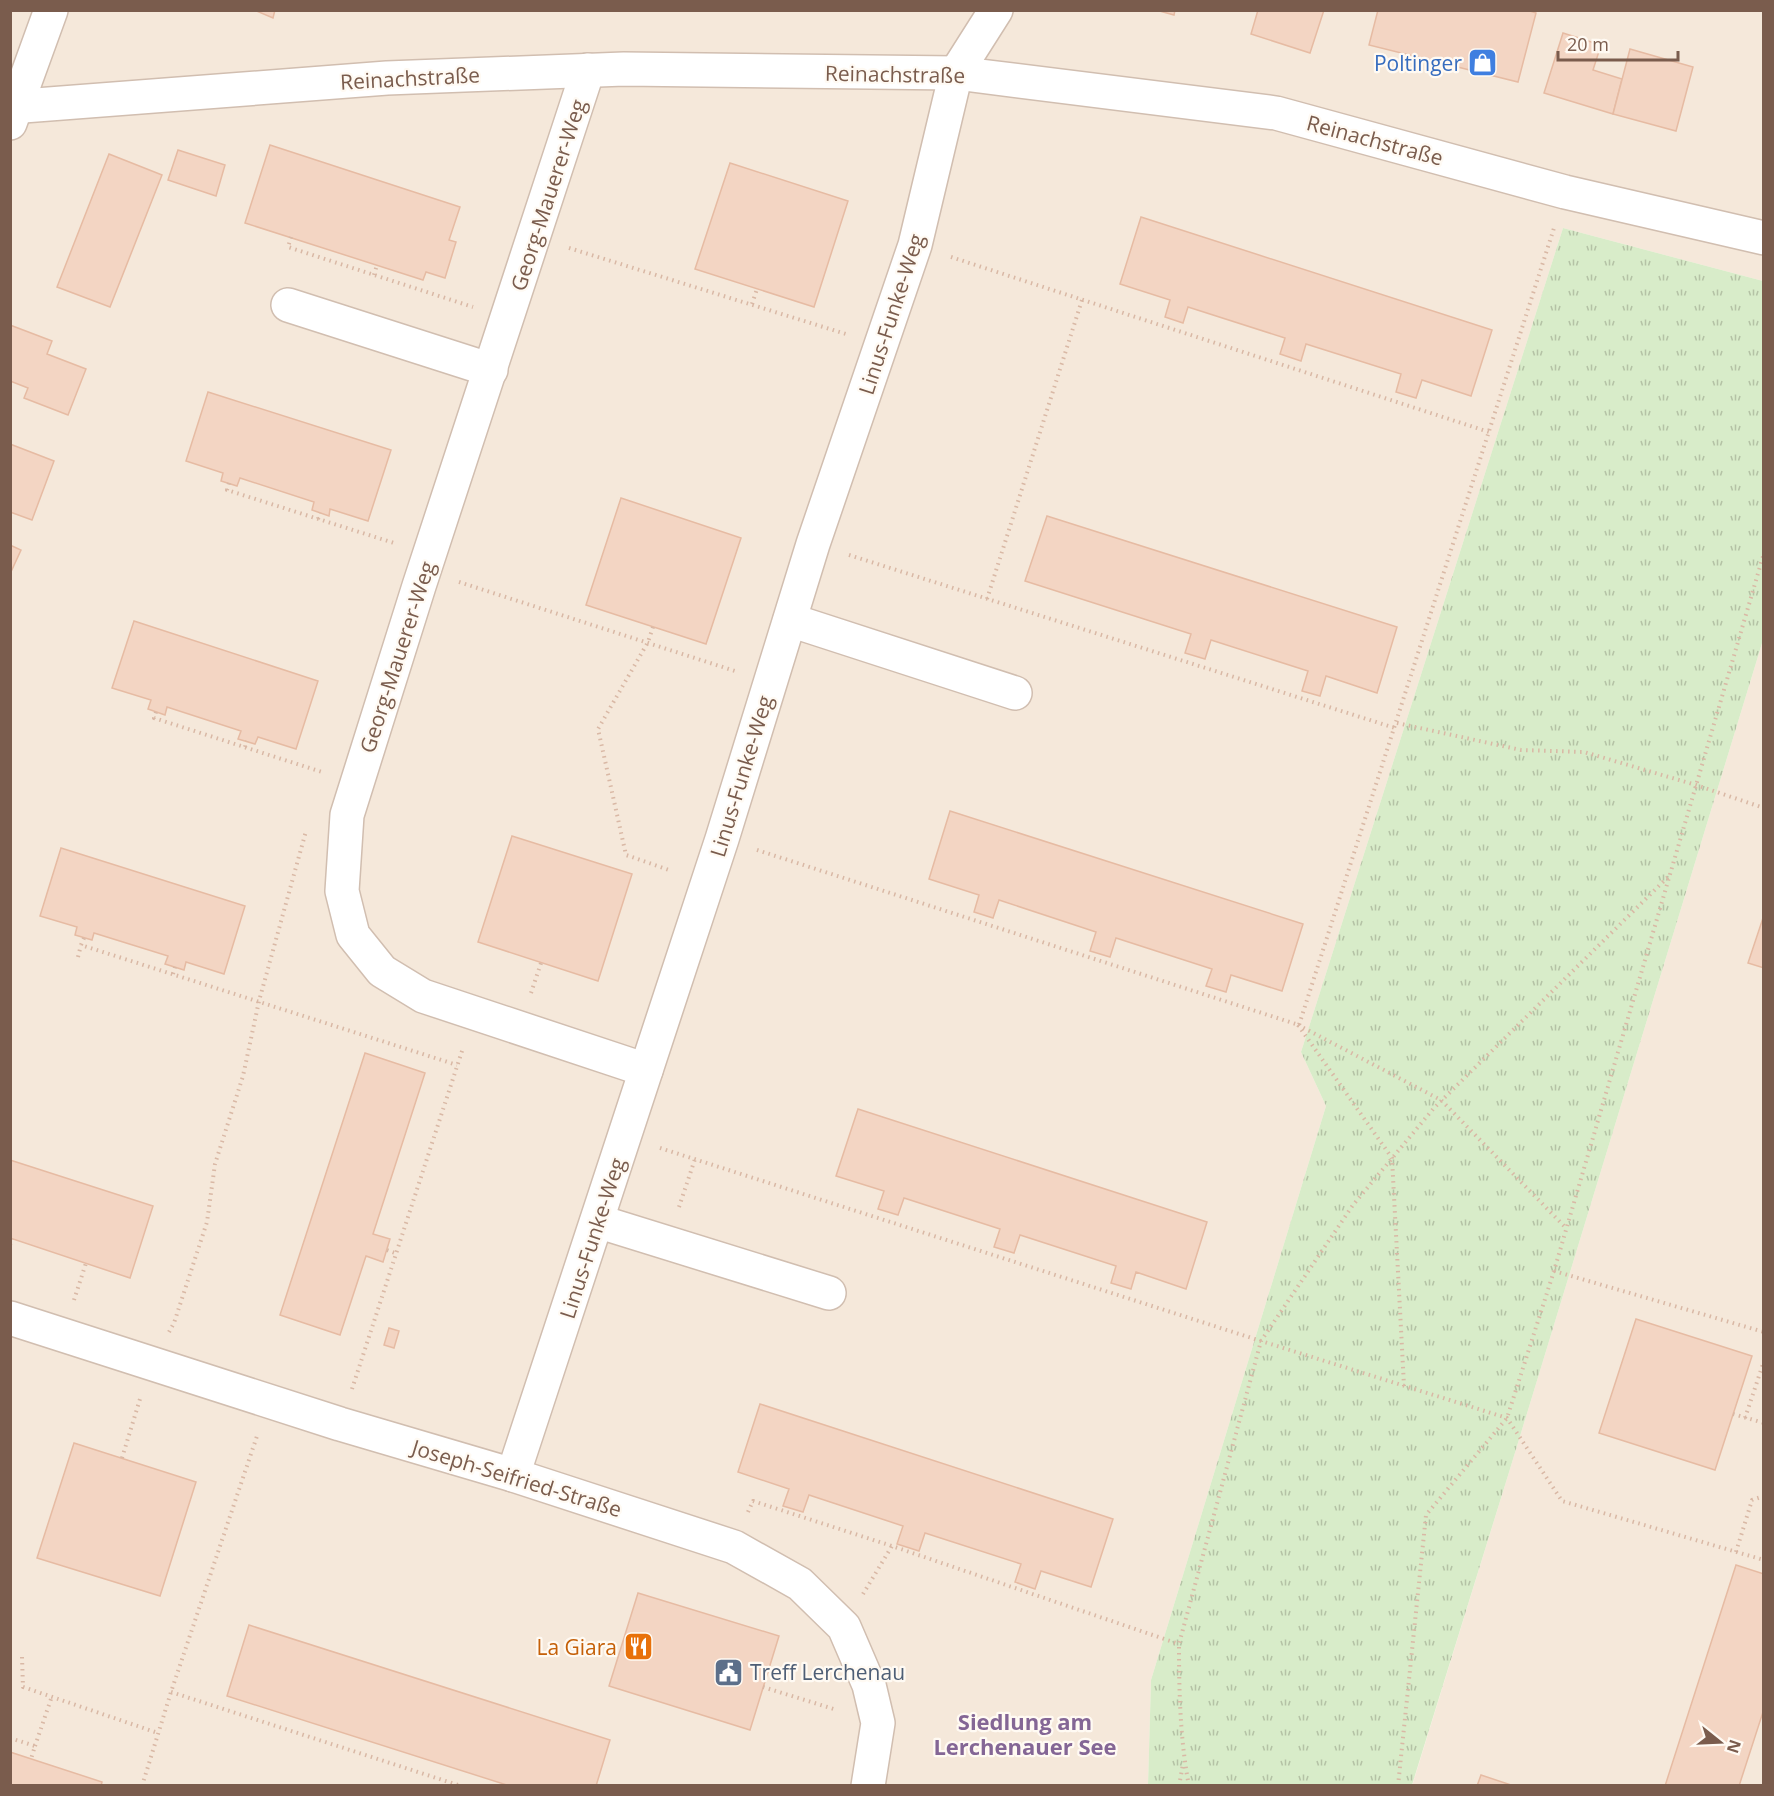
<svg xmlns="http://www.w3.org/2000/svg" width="1774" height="1796" font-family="'Open Sans',sans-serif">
	<defs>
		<pattern id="park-tufts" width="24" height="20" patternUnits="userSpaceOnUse" patternTransform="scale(1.5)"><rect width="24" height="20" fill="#d8ecc9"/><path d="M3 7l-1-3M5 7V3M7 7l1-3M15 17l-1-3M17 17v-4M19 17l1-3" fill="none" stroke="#b4c2a5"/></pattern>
	</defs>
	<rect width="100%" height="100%" fill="#fdf6ec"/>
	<!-- residential -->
	<g fill="#f5e8da">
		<polygon points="11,11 1763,11 1763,281 1563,228 1301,1052 1326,1106 1151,1680 1148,1785 11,1786"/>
		<polygon points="1763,640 1763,1785 1412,1786 1510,1469"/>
	</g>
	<!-- park -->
	<polygon fill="url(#park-tufts)" points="1563,228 1763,281 1763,640 1510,1469 1412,1785 1148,1785 1151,1680 1326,1106 1301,1052"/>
	<!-- building -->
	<g fill="#f3d5c3" stroke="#e6bba3" stroke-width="1.5">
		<polygon points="254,10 275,10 273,18"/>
		<polygon points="1156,10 1175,10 1174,15"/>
		<polygon points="1258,10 1324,10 1310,53 1251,34"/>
		<polygon points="1378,10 1527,10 1536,13 1518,82 1369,45"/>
		<polygon points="1563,33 1601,45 1593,70 1622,79 1613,114 1544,93"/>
		<polygon points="1630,49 1693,67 1676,131 1613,114"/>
		<polygon points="270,145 460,207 449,240 456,242 445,278 426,272 423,280 245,223"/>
		<polygon points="178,150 225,165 216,196 168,180"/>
		<polygon points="109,154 162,175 110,307 57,287"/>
		<polygon points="730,163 848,201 814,307 695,269"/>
		<polygon points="1141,217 1492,330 1471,396 1422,380 1416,398 1396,392 1401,374 1306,344 1301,361 1280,354 1285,338 1188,307 1183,323 1165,317 1170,300 1120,284"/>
		<polygon points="10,325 52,341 47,354 86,369 68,415 24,398 28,388 10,381"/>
		<polygon points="208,392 391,450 368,521 330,509 329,516 312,510 314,502 240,478 237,486 221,481 223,473 186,461"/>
		<polygon points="10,444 54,461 32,520 10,512"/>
		<polygon points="621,498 741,538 706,644 586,605"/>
		<polygon points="1047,516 1397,627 1377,693 1326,676 1320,696 1302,691 1308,671 1211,640 1205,659 1185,653 1191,634 1025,581"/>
		<polygon points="10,545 21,550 10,574"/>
		<polygon points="134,621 318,681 296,749 258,737 255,744 238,739 241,731 167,707 165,715 148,709 151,700 112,688"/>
		<polygon points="950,811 1303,924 1282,991 1231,975 1226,992 1206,986 1212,969 1116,938 1110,957 1090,951 1096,932 999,900 993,918 974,912 979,895 929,879"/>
		<polygon points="512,836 632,874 598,981 478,942"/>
		<polygon points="61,848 245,906 224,974 186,962 184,970 165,964 168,956 94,933 92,940 75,935 77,927 40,916"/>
		<polygon points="1764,915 1764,968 1748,963"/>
		<polygon points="365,1053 425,1073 373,1234 390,1239 383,1262 366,1256 340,1335 280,1315"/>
		<polygon points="858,1109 1207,1222 1186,1289 1136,1272 1131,1289 1111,1283 1116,1266 1020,1235 1014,1253 994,1247 1000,1229 904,1198 898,1215 878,1209 884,1191 836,1176"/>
		<polygon points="10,1160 153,1206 130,1278 10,1238"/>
		<polygon points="1636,1319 1752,1356 1715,1470 1599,1433"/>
		<polygon points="389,1328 399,1331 394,1348 384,1345"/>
		<polygon points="760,1404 1113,1519 1091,1587 1041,1571 1035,1589 1015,1582 1021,1564 925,1533 919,1551 897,1544 903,1526 809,1495 803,1512 783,1506 789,1489 738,1472"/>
		<polygon points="74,1443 196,1482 160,1596 37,1558"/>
		<polygon points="1736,1565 1764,1574 1764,1709 1739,1786 1665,1786"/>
		<polygon points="638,1593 779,1636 750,1730 609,1686"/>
		<polygon points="249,1625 610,1740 596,1786 510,1786 227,1696"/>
		<polygon points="10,1752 102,1782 101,1786 10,1786"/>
		<polygon points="1481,1775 1514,1786 1477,1786"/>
	</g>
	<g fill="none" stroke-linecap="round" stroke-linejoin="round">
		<defs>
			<g id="minor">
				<polyline points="588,70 419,586 347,815 342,891 353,935 382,971 423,996 646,1070"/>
				<polyline points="10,107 387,78 624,69 956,73 1276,113 1565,192 1764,238"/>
				<polyline points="10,123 51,10"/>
				<polyline points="288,305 491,370"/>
				<polyline points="790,620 1015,693"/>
				<polyline points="597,1221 829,1293"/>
				<polyline points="10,1318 340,1424 513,1475 734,1547 800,1584 844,1627 869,1685 878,1723 868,1786"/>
				<polyline points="513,1475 722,839 813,544 915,245 956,73 996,10"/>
			</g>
		</defs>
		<!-- minor casing -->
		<use href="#minor" stroke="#d1beb0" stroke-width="36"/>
		<!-- path -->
		<g stroke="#d9b8a5" stroke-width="4" stroke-dasharray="1.5 4.5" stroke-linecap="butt">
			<polyline points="291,237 288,247 473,307"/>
			<polyline points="569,248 846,334"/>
			<polyline points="951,257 1489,432"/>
			<polyline points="374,275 377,265"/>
			<polyline points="752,304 757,289"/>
			<polyline points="229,483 227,490 394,543"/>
			<polyline points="318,519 320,513"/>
			<polyline points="849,555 1395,728"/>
			<polyline points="459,582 735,671"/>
			<polyline points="987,599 1082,300"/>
			<polyline points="653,627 648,642 598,729 626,855 672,871"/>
			<polyline points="156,712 154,718 322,772"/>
			<polyline points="1397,723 1521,750 1584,752 1696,785 1764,808"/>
			<polyline points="245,747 247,741"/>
			<polyline points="757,850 1299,1025 1554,228"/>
			<polyline points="84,938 81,945 457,1065"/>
			<polyline points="78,957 81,945"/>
			<polyline points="173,974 175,967"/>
			<polyline points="531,993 541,963"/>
			<polyline points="1298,1025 1392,1158 1404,1386"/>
			<polyline points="1298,1025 1441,1100 1566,1228"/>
			<polyline points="660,1148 1261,1341 1507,1418 1562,1501 1764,1560"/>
			<polyline points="679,1207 695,1159"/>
			<polyline points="10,1245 12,1239"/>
			<polyline points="387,1250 395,1253"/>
			<polyline points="1554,1271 1764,1332"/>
			<polyline points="74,1300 86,1263"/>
			<polyline points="169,1332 174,1323 207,1222 215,1164 243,1076 259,1001 306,831"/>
			<polyline points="352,1389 463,1048"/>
			<polyline points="1733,1414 1764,1423"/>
			<polyline points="1745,1418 1764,1361"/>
			<polyline points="122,1458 140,1399"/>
			<polyline points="748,1512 753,1501 892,1546"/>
			<polyline points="1736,1552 1752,1500 1764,1496"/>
			<polyline points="863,1594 892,1546 1179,1644"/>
			<polyline points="22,1657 23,1687 158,1733"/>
			<polyline points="763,1687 837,1710"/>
			<polyline points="171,1692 461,1786"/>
			<polyline points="10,1738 35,1746 31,1759"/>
			<polyline points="35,1746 52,1696"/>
			<polyline points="142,1786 171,1692 257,1436"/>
			<polyline points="1179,1786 1183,1764"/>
			<path d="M1189,1786C1180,1739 1179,1691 1179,1644L1261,1341L1353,1205L1434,1108L1671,874"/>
			<polyline points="1398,1786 1426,1515 1507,1418 1554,1271 1764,553"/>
		</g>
		<!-- minor -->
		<use href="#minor" stroke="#fff" stroke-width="33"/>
	</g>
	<!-- icons -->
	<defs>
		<symbol id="shop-square" viewBox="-11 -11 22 22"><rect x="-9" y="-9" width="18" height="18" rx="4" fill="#3f7fe0" stroke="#fffaf3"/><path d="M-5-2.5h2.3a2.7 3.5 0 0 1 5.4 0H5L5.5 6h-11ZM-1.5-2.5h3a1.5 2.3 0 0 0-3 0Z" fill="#fff"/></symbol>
		<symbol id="restaurant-square" viewBox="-11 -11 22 22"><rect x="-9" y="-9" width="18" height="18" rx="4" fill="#e8710a" stroke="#fffaf3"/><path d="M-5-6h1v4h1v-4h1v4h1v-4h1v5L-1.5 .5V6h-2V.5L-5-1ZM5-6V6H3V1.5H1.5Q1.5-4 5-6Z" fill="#fff"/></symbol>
		<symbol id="civic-square" viewBox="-11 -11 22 22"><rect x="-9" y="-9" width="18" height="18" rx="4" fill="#5c6f8a" stroke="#fffaf3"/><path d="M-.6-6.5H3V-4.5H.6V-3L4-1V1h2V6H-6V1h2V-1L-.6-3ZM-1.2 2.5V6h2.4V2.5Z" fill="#fff"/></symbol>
	</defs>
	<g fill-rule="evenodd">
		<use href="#shop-square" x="1466" y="46" width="33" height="33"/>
		<use href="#restaurant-square" x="622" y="1630" width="33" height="33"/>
		<use href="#civic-square" x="712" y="1656" width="33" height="33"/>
	</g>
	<g text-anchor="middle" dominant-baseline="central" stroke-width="4.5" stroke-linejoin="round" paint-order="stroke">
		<!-- shop labels -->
		<g font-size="21" fill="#366cbe" stroke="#fffaf3" text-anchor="end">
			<text x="1462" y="63">Poltinger</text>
		</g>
		<!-- street labels -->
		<g font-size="21" fill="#7a5c4d" stroke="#fffaf3">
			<text transform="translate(895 74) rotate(1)">Reinachstraße</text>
			<text transform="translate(410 78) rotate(-3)">Reinachstraße</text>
			<text transform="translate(1375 140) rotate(15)">Reinachstraße</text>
			<text transform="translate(548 195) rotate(-72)">Georg-Mauerer-Weg</text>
			<text transform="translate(891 314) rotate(-72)">Linus-Funke-Weg</text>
			<text transform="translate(397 657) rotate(-72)">Georg-Mauerer-Weg</text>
			<text transform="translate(741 776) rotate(-73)">Linus-Funke-Weg</text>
			<text transform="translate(592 1238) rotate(-72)">Linus-Funke-Weg</text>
			<text transform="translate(517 1478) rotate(17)">Joseph-Seifried-Straße</text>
		</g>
		<!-- food labels -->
		<g font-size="21" fill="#c56008" stroke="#fffaf3" text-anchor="end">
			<text x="617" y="1647">La Giara</text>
		</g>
		<!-- service labels -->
		<g font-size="21" fill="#4e5e75" stroke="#fffaf3" text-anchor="start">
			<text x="750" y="1672">Treff Lerchenau</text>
		</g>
		<!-- neighbourhood labels -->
		<g font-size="22" font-weight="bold" fill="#846695" stroke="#fffaf3">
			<text x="1025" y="1721">Siedlung am<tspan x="1025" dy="25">Lerchenauer See</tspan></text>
		</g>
	</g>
	<!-- border -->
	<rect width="1774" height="1796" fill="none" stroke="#7a5c4d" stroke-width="24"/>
	<!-- north arrow -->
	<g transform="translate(1720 1742) rotate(108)" stroke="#fffaf3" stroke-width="4.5" paint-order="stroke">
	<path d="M0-4.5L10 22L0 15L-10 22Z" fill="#7a5c4d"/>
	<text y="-9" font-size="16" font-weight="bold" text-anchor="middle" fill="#7a5c4d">N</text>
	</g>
	<!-- scale -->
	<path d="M1558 51v9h120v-9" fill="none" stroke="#7a5c4d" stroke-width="3"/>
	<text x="1567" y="51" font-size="18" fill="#7a5c4d" stroke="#fffaf3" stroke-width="4.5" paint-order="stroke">20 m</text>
</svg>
